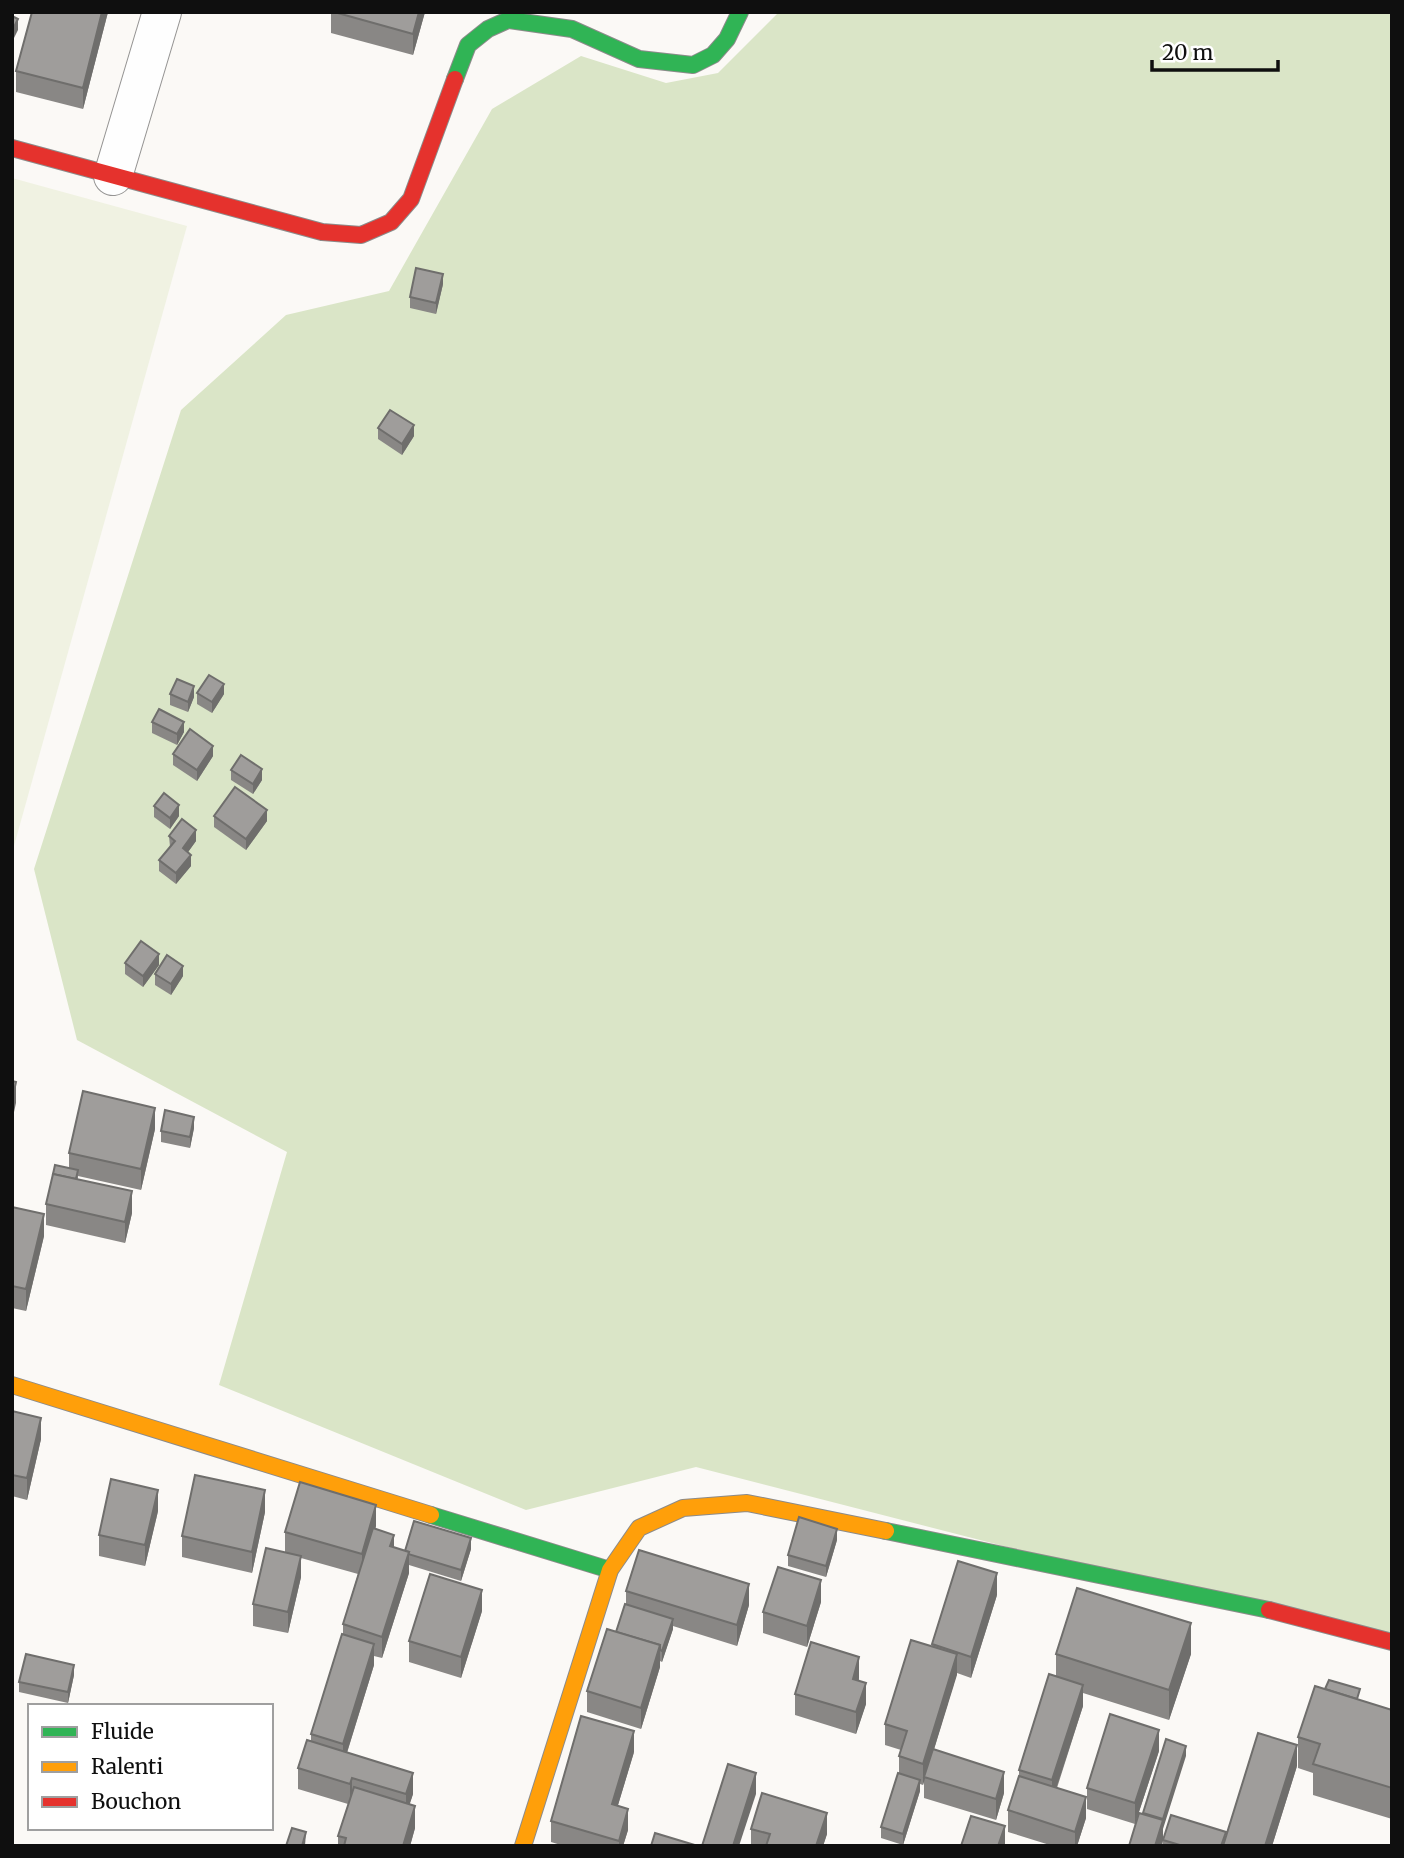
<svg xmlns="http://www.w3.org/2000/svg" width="1404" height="1858" font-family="Merriweather,serif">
	<rect width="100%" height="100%" fill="#fbf9f6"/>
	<!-- forest -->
	<polygon fill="#dae5c7" points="779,12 1392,12 1392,1646 696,1467 526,1510 219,1385 287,1152 77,1040 34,869 181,410 286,315 389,291 492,109 581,56 666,83 718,73"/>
	<!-- pitch -->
	<polygon fill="#f0f2e2" points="12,178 187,226 12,853"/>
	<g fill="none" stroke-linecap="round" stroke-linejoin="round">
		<defs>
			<polyline id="street" points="113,176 162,12"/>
			<g id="fast">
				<polyline points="455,79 468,45 488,29 508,20 572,29 639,59 693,65 713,55 727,39 740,12"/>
				<polyline points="431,1515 610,1570"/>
				<polyline points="886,1531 1269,1610"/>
			</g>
			<g id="slow">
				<polyline points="12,1385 431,1515"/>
				<polyline points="523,1846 610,1570 639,1528 683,1508 747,1503 886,1531"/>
			</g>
			<g id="jam">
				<polyline points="12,148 322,232 361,235 391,222 411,199 455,79"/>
				<polyline points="1269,1610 1392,1642"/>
			</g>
		</defs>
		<!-- street casing -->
		<use href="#street" stroke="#959493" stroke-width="40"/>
		<!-- fast casing -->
		<use href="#fast" stroke="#8c8b8a" stroke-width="18"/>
		<!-- slow casing -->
		<use href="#slow" stroke="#8c8b8a" stroke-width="18"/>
		<!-- jam casing -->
		<use href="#jam" stroke="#8c8b8a" stroke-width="18"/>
		<!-- street -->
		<use href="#street" stroke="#fefefe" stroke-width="38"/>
		<!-- fast -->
		<use href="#fast" stroke="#30b455" stroke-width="16"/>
		<!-- slow -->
		<use href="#slow" stroke="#ff9f0a" stroke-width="16"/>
		<!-- jam -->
		<use href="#jam" stroke="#e5322d" stroke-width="16"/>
	</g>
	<!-- wall -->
	<g fill="#898785">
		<polygon points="32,12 108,12 83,109 16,92 16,71"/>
		<polygon points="331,12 425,12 413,55 331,33"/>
		<polygon points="443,284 436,314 410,308 410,297"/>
		<polygon points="378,428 414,436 402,455 378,439"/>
		<polygon points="197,693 224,694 212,713 197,704"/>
		<polygon points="170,694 194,697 188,712 170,705"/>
		<polygon points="152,722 184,732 177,745 152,733"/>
		<polygon points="173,754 213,756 197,781 173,765"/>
		<polygon points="231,770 262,780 253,794 231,780"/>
		<polygon points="154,806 179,816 170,829 154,817"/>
		<polygon points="214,816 267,821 246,850 214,827"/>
		<polygon points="169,836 196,841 188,852 191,866 176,884 159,871 159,860 170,847"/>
		<polygon points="125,963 159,965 143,987 125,974"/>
		<polygon points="155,974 183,976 171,995 155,985"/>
		<polygon points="194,1128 190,1148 161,1142 161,1131"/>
		<polygon points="155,1129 141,1190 78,1176 78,1180 132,1213 125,1243 46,1225 46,1204 69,1168 69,1153"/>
		<polygon points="12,1207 44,1236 26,1311 12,1308"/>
		<polygon points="12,1411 41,1439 27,1500 12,1496"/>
		<polygon points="158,1511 145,1566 99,1556 99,1535"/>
		<polygon points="265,1512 252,1573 182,1557 182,1536"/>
		<polygon points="376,1526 375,1529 394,1548 405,1551 471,1549 461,1581 409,1565 409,1573 382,1658 374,1656 374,1665 347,1753 413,1794 409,1805 415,1828 410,1846 338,1846 338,1836 348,1804 298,1789 298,1768 311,1742 311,1734 343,1634 343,1624 358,1574 301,1558 301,1577 288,1633 253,1626 253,1604 285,1552 285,1532"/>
		<polygon points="837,1540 826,1577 788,1566 788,1555"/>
		<polygon points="626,1591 749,1605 737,1646 673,1626 673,1629 662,1662 660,1661 660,1667 641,1729 587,1712 587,1691 616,1632 626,1604"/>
		<polygon points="997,1595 971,1678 957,1673 934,1749 1004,1793 996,1820 924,1798 924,1780 923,1785 920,1784 920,1791 903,1845 881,1838 881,1827 899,1773 899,1756 901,1750 885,1745 885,1724 932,1646 932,1644"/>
		<polygon points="821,1602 807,1647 763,1633 763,1612"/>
		<polygon points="482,1611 461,1678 409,1662 409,1641"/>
		<polygon points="1056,1654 1191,1654 1169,1720 1083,1693 1083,1706 1057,1788 1086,1818 1077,1846 1053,1846 1008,1832 1008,1810 1019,1777 1019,1770 1056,1676"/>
		<polygon points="74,1675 68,1703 19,1692 19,1682"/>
		<polygon points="859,1678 859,1681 866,1704 856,1734 795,1715 795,1694"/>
		<polygon points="1360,1700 1392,1710 1392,1819 1313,1795 1313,1773 1298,1768 1298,1737"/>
		<polygon points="1159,1751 1135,1824 1087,1809 1087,1788"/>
		<polygon points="634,1752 618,1805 628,1830 623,1846 564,1846 551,1842 551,1821"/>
		<polygon points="1297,1766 1272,1846 1163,1846 1163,1840 1226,1836"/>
		<polygon points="751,1829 827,1834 823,1846 751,1846"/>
	</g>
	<!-- shaded-wall -->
	<g fill="#6f6e6c">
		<polygon points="102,12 108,12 83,109 83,88"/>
		<polygon points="419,12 425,12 413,55 413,34"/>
		<polygon points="18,19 18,30 12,42 12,31"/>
		<polygon points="443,274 443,284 436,314 436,303"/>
		<polygon points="414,425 414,436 402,455 402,444"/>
		<polygon points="224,684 224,694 212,713 212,702"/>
		<polygon points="194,686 194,697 188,712 188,702"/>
		<polygon points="184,722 184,732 177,745 177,734"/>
		<polygon points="213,746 213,756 197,781 197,770"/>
		<polygon points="262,769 262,780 253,794 253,784"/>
		<polygon points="179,805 179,816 170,829 170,818"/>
		<polygon points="267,810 267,821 246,850 246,839"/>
		<polygon points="196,830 196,841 183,859 183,848"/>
		<polygon points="191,855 191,866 176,884 176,873"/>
		<polygon points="159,954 159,965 143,987 143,976"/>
		<polygon points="183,966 183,976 171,995 171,984"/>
		<polygon points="16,1082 16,1103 12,1121 12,1100"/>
		<polygon points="155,1108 155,1129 141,1190 141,1169"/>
		<polygon points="194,1117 194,1128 190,1148 190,1137"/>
		<polygon points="132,1191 132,1213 125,1243 125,1222"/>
		<polygon points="44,1214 44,1236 26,1311 26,1289"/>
		<polygon points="41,1418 41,1439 27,1500 27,1478"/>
		<polygon points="158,1490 158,1511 145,1566 145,1545"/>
		<polygon points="265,1490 265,1512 252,1573 252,1552"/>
		<polygon points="376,1505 376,1526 362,1575 362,1554"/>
		<polygon points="837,1529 837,1540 826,1577 826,1566"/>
		<polygon points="394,1535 394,1556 390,1546"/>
		<polygon points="471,1538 471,1549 461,1581 461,1570"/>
		<polygon points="409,1552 409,1573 382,1658 382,1637"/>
		<polygon points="301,1556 301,1577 288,1633 288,1612"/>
		<polygon points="997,1573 997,1595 971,1678 971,1657"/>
		<polygon points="821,1580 821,1602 807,1647 807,1626"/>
		<polygon points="749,1584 749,1605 737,1646 737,1625"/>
		<polygon points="482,1590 482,1611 461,1678 461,1657"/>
		<polygon points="673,1619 673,1629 662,1662 662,1651"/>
		<polygon points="1191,1623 1191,1654 1169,1720 1169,1690"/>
		<polygon points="374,1644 374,1665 343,1765 343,1744"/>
		<polygon points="660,1645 660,1667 641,1729 641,1708"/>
		<polygon points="957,1654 957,1675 923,1785 923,1764"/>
		<polygon points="859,1657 859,1678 853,1700 853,1679"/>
		<polygon points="74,1665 74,1675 68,1703 68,1692"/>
		<polygon points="866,1683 866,1704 856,1734 856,1712"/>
		<polygon points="1083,1685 1083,1706 1052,1801 1052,1780"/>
		<polygon points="1159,1730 1159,1751 1135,1824 1135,1803"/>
		<polygon points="634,1731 634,1752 612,1825 612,1804"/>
		<polygon points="1297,1745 1297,1766 1272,1846 1265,1846"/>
		<polygon points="1186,1746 1186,1756 1163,1829 1163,1841 1162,1846 1155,1846"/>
		<polygon points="1004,1772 1004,1793 996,1820 996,1799"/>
		<polygon points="413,1773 413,1794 406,1816 406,1794"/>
		<polygon points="756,1773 756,1794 739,1846 733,1846"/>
		<polygon points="352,1778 352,1799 350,1805 350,1784"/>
		<polygon points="920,1780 920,1791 903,1845 903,1834"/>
		<polygon points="1086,1797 1086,1818 1077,1846 1075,1846 1075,1832"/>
		<polygon points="415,1806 415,1828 410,1846 403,1846"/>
		<polygon points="628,1809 628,1830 623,1846 619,1846 619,1841"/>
		<polygon points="827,1813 827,1834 823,1846 816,1846"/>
		<polygon points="1005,1826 1005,1846 998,1846"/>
		<polygon points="306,1832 305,1846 302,1846"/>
	</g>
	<!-- building -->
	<g fill="#9f9d9b" stroke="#6f6e6c" stroke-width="2">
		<polygon points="32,12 102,12 83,88 16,71"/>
		<polygon points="334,12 419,12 413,34"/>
		<polygon points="12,16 18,19 12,31"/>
		<polygon points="416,268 443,274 436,303 410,297"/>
		<polygon points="390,410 414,425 402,444 378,428"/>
		<polygon points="209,675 224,684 212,702 197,693"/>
		<polygon points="177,679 194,686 188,702 170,694"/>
		<polygon points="159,709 184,722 177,734 152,722"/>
		<polygon points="190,729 213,746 197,770 173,754"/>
		<polygon points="241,755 262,769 253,784 231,770"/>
		<polygon points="235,787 267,810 246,839 214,816"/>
		<polygon points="164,793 179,805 170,818 154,806"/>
		<polygon points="182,819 196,830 183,848 191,855 176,873 159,860 175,841 169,836"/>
		<polygon points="141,941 159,954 143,976 125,963"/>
		<polygon points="167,955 183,966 171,984 155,974"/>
		<polygon points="12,1081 16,1082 12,1100"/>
		<polygon points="83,1091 155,1108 141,1169 69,1153"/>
		<polygon points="165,1110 194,1117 190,1137 161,1131"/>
		<polygon points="55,1165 78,1170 76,1179 53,1174"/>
		<polygon points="53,1174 132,1191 125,1222 46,1204"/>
		<polygon points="12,1207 44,1214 26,1289 12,1286"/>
		<polygon points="12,1411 41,1418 27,1478 12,1475"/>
		<polygon points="195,1475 265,1490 252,1552 182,1536"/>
		<polygon points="111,1479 158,1490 145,1545 99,1535"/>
		<polygon points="300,1482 376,1505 362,1554 285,1532"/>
		<polygon points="799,1517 837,1529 826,1566 788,1555"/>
		<polygon points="414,1521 471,1538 461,1570 408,1554 409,1552 405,1551"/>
		<polygon points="373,1528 394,1535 390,1546 409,1552 382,1637 343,1624"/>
		<polygon points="266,1548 301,1556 288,1612 253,1604"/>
		<polygon points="639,1550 749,1584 737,1625 626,1591"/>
		<polygon points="958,1561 997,1573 971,1657 932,1644"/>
		<polygon points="778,1567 821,1580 807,1626 763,1612"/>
		<polygon points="430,1574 482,1590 461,1657 409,1641"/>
		<polygon points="1077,1588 1191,1623 1169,1690 1056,1654"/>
		<polygon points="625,1604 673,1619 662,1651 660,1650 660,1645 616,1632"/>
		<polygon points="607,1629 660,1645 641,1708 587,1691"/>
		<polygon points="342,1634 374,1644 343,1744 311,1734"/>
		<polygon points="911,1640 957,1654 923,1764 899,1756 907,1731 885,1724"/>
		<polygon points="811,1642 859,1657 853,1679 866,1683 856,1712 795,1694"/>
		<polygon points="26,1654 74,1665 68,1692 19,1682"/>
		<polygon points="1049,1674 1083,1685 1052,1780 1019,1770"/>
		<polygon points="1329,1680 1360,1689 1357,1699 1325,1689"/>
		<polygon points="1315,1686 1392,1710 1392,1788 1313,1764 1320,1744 1298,1737"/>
		<polygon points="1110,1714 1159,1730 1135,1803 1087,1788"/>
		<polygon points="581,1716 634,1731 612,1804 628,1809 619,1841 551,1821"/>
		<polygon points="1258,1733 1297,1745 1265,1846 1223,1846"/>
		<polygon points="1166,1739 1186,1746 1163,1819 1143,1813"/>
		<polygon points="307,1740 413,1773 406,1794 352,1778 350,1784 298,1768"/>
		<polygon points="933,1749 1004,1772 996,1799 924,1777"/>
		<polygon points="728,1764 756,1773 733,1846 702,1846"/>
		<polygon points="898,1773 920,1780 903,1834 881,1827"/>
		<polygon points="1019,1776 1086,1797 1075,1832 1008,1810"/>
		<polygon points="354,1787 415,1806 403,1846 344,1846 346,1838 338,1836"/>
		<polygon points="762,1793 827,1813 816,1846 766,1846 770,1834 751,1829"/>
		<polygon points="1139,1813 1163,1820 1155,1846 1129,1846"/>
		<polygon points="1171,1815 1226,1832 1221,1846 1183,1846 1163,1840"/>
		<polygon points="971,1816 1005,1826 998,1846 961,1846"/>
		<polygon points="292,1828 306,1832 302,1846 286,1846"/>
		<polygon points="655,1833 698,1846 651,1846"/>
	</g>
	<!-- border -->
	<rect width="1404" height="1858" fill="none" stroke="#0f0f0f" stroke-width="28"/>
	<!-- legend -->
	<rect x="28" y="1704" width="245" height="126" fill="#ffffff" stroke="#9f9f9f" stroke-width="2"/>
	<rect x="42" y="1727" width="35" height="10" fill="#30b455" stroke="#9f9f9f" stroke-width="2"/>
	<text x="91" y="1739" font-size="21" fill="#0f0f0f">Fluide</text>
	<rect x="42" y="1762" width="35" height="10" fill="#ff9f0a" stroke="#9f9f9f" stroke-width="2"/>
	<text x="91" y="1774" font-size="21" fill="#0f0f0f">Ralenti</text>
	<rect x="42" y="1797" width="35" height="10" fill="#e5322d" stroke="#9f9f9f" stroke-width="2"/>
	<text x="91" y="1809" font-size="21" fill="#0f0f0f">Bouchon</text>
	<!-- scale -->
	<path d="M1152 60v10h126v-10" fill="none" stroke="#0f0f0f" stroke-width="3.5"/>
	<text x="1162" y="60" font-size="21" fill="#0f0f0f" stroke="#ffffff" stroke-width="5" paint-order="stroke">20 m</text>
</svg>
